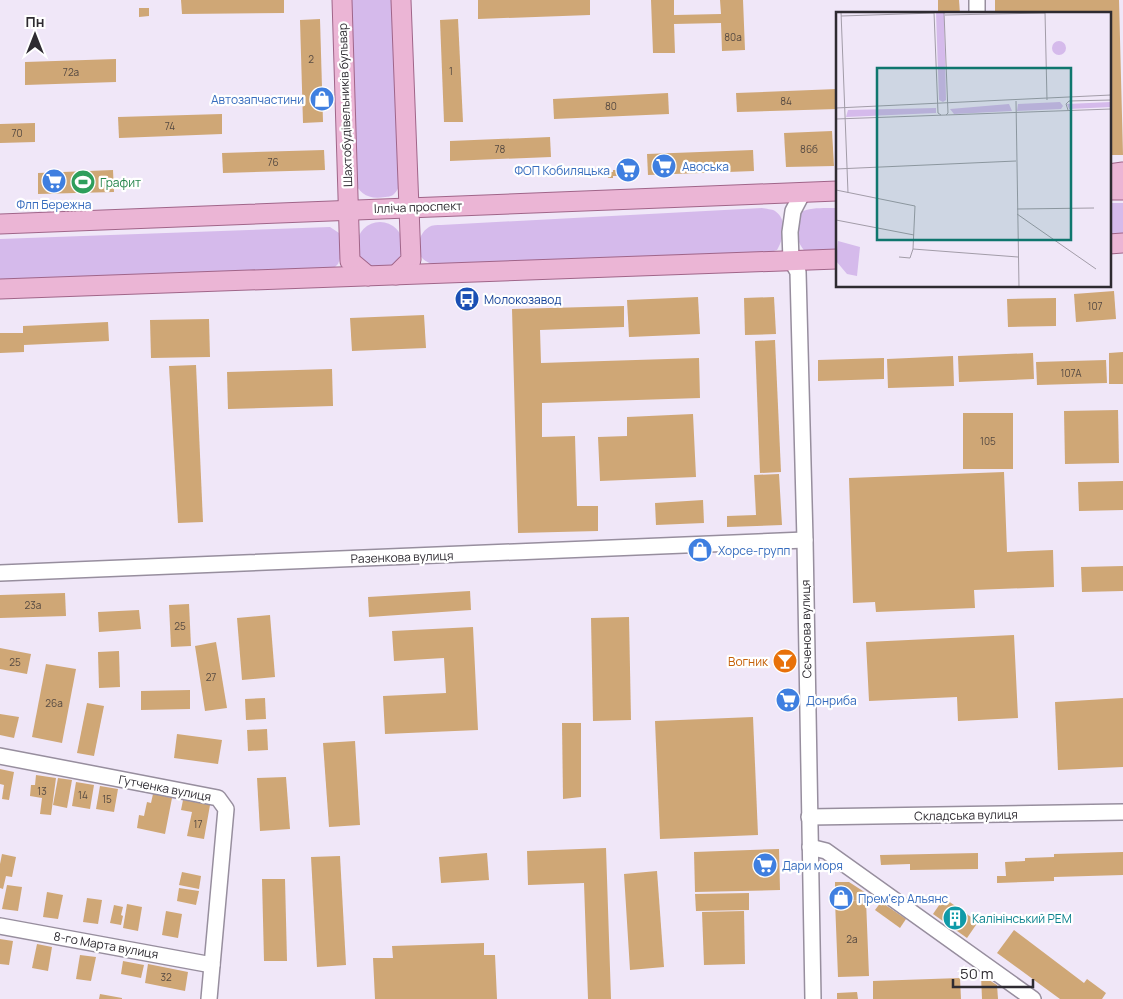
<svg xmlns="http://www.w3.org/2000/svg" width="1123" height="999" font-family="Manrope,sans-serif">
	<rect width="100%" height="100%" fill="#f0e7f8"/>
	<!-- green -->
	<g fill="#d5baeb">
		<path d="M348,0H396L402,178C400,184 398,191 393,195C392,196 387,197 385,197C369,200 359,194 354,180Z"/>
		<rect x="1109" y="203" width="14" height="35"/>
		<path d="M762,208C766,209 772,209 775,211C788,220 784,238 777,250L767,253L442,267C435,265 429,264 423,259C414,250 419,233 429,227C432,225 437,225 441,225Z"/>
		<path d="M837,208V250L805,252C803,249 800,245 799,242C795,234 794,217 801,212C809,207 828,208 837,208Z"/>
		<circle cx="380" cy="245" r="23"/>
		<polygon points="330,227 339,233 342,241 341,256 338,264 332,270 0,282 0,239"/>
	</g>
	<!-- building -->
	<g fill="#cfa776">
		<polygon points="181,0 284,0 284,13 182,14"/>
		<polygon points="478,0 590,0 590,15 478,19"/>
		<polygon points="651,0 674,0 674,15 721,14 720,0 743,0 745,50 722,51 721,23 674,24 675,53 653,53"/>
		<polygon points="938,0 959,0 960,14 938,14"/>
		<polygon points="995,0 1119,0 1123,155 1109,155 1109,14 995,14"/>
		<polygon points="139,8 149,8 149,16 139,17"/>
		<polygon points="320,19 323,122 303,123 300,20"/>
		<polygon points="458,19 463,122 444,122 440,20"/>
		<polygon points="116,59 116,82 25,85 25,62"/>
		<polygon points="837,89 837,109 737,112 736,93"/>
		<polygon points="668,93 669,114 554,119 553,99"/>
		<polygon points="222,114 222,134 119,138 118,117"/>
		<polygon points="35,123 35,142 0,143 0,124"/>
		<polygon points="832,131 834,166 786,167 784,133"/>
		<polygon points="550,137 551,157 450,161 450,141"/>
		<polygon points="324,150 325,170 223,173 222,153"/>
		<polygon points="753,150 754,171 648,175 647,154"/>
		<polygon points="622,161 636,162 636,176 629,176 629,174 618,173 618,176 613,176 613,178 608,178 608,172 613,172 613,170 618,170 618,168 622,168"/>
		<polygon points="113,170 114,192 38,194 38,173"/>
		<polygon points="1114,291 1116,319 1076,322 1074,294"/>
		<polygon points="698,297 700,334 629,337 627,300"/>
		<polygon points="774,297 776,334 745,335 744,298"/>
		<polygon points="1056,298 1056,326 1008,327 1007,299"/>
		<polygon points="624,306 624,327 540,330 541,363 699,358 700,398 542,403 542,437 575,436 577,506 598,506 598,531 518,533 512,309"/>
		<polygon points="424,315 426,348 352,351 350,318"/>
		<polygon points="209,319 210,357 151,358 150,320"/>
		<polygon points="108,322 109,341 24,345 24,352 0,353 0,333 23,333 23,326"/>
		<polygon points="775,340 781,472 760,473 755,341"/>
		<polygon points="1123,352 1123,384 1109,384 1109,353"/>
		<polygon points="1033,353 1034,379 959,382 958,356"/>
		<polygon points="953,356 954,386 888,388 887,359"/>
		<polygon points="884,358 884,379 818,381 818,360"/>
		<polygon points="1106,360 1107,383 1037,385 1036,362"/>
		<polygon points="196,365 203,522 178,523 169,366"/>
		<polygon points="332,369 333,406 228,409 227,372"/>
		<polygon points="1118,410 1119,463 1065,464 1064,411"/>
		<rect x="963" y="413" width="50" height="56"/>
		<polygon points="693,414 696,477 600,481 598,437 627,436 627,417"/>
		<polygon points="1004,472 1007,552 1053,550 1054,587 974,590 975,608 876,612 875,602 853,603 849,478"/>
		<polygon points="779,474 782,525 727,527 727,516 756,515 754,475"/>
		<polygon points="1123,481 1123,510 1079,511 1078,482"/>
		<polygon points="703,500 704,523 656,525 655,503"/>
		<polygon points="1123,566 1123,591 1082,592 1081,567"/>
		<polygon points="470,591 471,610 369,617 368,597"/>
		<polygon points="65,593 66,616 0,618 0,595"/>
		<polygon points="189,604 191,646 171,647 169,605"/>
		<polygon points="139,610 141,629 99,632 98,612"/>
		<polygon points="270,615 275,677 242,680 237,618"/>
		<polygon points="629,617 631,720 593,721 591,618"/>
		<polygon points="473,627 478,730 385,734 383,696 446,693 444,658 394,661 392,631"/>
		<polygon points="1014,635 1018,718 958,721 957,697 869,701 866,642"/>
		<polygon points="216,642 227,708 205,711 195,646"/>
		<polygon points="0,648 31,654 27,674 0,669"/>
		<polygon points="119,651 120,687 99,688 98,652"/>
		<polygon points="46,664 76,669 62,743 32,737"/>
		<polygon points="190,690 190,709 141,710 141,691"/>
		<polygon points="265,698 266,719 246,720 245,699"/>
		<polygon points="1123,698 1123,767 1058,770 1055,702"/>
		<polygon points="87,703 104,706 94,756 77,753"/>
		<polygon points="0,714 19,717 14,738 0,735"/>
		<polygon points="753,717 758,835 660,839 655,721"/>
		<polygon points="562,723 581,723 581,797 563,799"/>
		<polygon points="267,729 268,750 248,751 247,730"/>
		<polygon points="177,734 222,740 218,764 174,758"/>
		<polygon points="355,741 360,825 329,827 323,743"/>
		<polygon points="0,769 14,772 9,800 2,799 4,785 0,784"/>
		<polygon points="36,775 56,778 51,815 40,814 42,798 30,796 31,785 35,785"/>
		<polygon points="286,777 290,829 260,831 257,778"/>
		<polygon points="58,778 72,780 67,808 53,805"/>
		<polygon points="76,782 94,785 90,809 72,806"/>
		<polygon points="100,786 118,789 114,812 96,809"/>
		<polygon points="153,794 172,798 165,834 137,828 139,815 144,816 147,802 151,803"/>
		<polygon points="183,800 210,805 204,839 187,836 192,812 181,810"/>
		<polygon points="606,848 611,999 588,999 584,883 528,885 527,851"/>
		<polygon points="779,849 780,890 695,892 694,852"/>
		<polygon points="1123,852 1123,875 1054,877 1054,881 997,883 997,876 1006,876 1005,862 1025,861 1025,858 1054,857 1054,854"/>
		<polygon points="487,853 489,880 441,883 439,857"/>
		<polygon points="978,853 978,869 910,870 910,864 881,865 880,855"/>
		<polygon points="2,854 16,857 12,877 6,876 3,889 0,888 0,864"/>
		<polygon points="340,856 346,965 317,967 311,857"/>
		<polygon points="657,871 664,967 630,970 624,874"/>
		<polygon points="182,872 201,876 199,889 179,885"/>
		<polygon points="262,879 285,879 287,961 264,961"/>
		<polygon points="835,882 849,882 866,893 866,900 869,976 838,977 835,901 861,900 835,900"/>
		<polygon points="7,885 22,887 18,911 2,909"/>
		<polygon points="179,888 199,891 196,905 177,901"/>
		<polygon points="47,892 63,895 58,919 43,917"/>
		<polygon points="749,893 749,910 696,911 695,894"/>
		<polygon points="87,898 102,900 98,924 83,922"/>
		<polygon points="944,898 978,922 967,938 933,914"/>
		<polygon points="881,902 906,919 900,928 875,910"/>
		<polygon points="127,904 142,907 138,931 123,928"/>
		<polygon points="114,905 123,907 121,915 123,916 121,925 110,923"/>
		<polygon points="166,911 182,914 178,938 162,935"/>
		<polygon points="744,911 745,964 704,965 702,912"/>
		<polygon points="1014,930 1084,983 1087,979 1106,993 1102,999 1060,999 997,953"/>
		<polygon points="0,939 13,941 9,965 0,964"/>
		<polygon points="484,943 484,955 495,955 497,999 375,999 373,958 393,958 392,946"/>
		<polygon points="37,944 52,947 48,971 32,968"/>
		<polygon points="80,955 96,957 91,981 76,979"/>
		<polygon points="123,961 144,965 141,978 121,974"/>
		<polygon points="148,964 188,972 185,991 145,983"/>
		<polygon points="981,975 997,985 998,999 982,999"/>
		<polygon points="960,978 961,999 873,999 873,981"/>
		<polygon points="857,992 858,999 837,999 837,993"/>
		<polygon points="100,994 122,998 122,999 99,999"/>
	</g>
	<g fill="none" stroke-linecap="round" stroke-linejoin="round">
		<defs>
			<g id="minor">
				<polyline points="977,0 977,14"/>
				<polyline points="803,192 793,211 790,232 791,260 798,272 805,540 813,999"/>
				<polyline points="0,573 805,540"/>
				<polyline points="0,756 218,798 226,809 209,999"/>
				<polyline points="809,817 1123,812"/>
				<polyline points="810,847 826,851 1033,999"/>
				<polyline points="0,926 212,965"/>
			</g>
			<g id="major">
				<polyline points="342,0 350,261 368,276"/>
				<polyline points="1109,174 1123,172"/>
				<polyline points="1109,190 1123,190"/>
				<polyline points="0,224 837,191"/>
				<polyline points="1109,244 1123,243"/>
				<polyline points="396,275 411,260 401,0"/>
				<polyline points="0,289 837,259"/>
			</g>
		</defs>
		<!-- minor casing -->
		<use href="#minor" stroke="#978e9e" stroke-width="18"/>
		<!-- major casing -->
		<use href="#major" stroke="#a06589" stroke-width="21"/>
		<!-- minor -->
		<use href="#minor" stroke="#fff" stroke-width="15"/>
		<!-- major -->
		<use href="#major" stroke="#ebb5d5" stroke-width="19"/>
	</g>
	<!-- icons -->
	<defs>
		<symbol id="shop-disc" viewBox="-11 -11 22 22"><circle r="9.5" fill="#3f7fe0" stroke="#fff"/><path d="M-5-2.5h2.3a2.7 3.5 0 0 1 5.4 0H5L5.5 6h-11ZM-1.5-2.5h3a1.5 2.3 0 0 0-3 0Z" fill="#fff"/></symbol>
		<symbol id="supermarket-disc" viewBox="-11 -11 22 22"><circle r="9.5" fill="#3f7fe0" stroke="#fff"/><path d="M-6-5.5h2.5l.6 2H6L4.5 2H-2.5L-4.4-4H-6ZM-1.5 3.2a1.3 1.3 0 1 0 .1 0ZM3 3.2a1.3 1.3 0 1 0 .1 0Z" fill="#fff"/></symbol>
		<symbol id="stadium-disc" viewBox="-11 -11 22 22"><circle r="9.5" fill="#2e9e5b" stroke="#fff"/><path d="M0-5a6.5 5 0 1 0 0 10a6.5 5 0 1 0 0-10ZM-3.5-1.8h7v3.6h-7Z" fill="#fff"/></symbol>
		<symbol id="bus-disc" viewBox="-11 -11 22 22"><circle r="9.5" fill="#1a4fb4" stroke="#fff"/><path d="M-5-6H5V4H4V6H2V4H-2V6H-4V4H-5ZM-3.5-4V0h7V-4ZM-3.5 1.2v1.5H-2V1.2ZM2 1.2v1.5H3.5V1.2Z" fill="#fff"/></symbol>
		<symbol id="bar-disc" viewBox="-11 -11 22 22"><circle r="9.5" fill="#e8710a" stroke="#fff"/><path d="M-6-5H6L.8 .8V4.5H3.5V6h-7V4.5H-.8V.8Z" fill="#fff"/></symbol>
		<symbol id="building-disc" viewBox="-11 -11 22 22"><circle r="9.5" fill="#0f9aa8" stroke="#fff"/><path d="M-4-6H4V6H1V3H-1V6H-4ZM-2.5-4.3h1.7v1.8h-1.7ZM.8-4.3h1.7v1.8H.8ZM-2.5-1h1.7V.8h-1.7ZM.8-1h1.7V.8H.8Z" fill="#fff"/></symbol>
	</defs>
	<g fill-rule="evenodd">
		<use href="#shop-disc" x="308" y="85" width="28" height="28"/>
		<use href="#supermarket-disc" x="650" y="152" width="28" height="28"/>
		<use href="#supermarket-disc" x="614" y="156" width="28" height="28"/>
		<use href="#supermarket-disc" x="40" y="167" width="28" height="28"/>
		<use href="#stadium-disc" x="69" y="168" width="28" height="28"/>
		<use href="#bus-disc" x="453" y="285" width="28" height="28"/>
		<use href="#shop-disc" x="686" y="536" width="28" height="28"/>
		<use href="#bar-disc" x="771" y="647" width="28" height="28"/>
		<use href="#supermarket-disc" x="774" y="686" width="28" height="28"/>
		<use href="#supermarket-disc" x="751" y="851" width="28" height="28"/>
		<use href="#shop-disc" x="827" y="884" width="28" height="28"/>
		<use href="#building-disc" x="941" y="904" width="28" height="28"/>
	</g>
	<g text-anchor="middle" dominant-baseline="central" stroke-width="4.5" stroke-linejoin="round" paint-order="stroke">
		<!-- number labels -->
		<g font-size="10" fill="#564a42">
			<text x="733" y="37">80а</text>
			<text x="311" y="59">2</text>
			<text x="451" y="71">1</text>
			<text x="71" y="72">72а</text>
			<text x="786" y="101">84</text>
			<text x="611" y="106">80</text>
			<text x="170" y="126">74</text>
			<text x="17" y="133">70</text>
			<text x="500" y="149">78</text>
			<text x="809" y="149">86б</text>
			<text x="273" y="162">76</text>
			<text x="1095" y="306">107</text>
			<text x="1071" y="373">107А</text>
			<text x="988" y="441">105</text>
			<text x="33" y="605">23а</text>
			<text x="180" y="626">25</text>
			<text x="15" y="662">25</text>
			<text x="211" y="677">27</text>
			<text x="54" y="703">26а</text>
			<text x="42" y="791">13</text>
			<text x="83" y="795">14</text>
			<text x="107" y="799">15</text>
			<text x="198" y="824">17</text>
			<text x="852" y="939">2а</text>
			<text x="166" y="977">32</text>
		</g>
		<!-- shop labels -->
		<g font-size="12" fill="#366cbe" stroke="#fff" text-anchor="start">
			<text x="304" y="99" text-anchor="end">Автозапчастини</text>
			<text x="682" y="166">Авоська</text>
			<text x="610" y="170" text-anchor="end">ФОП Кобиляцька</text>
			<text x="54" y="204" text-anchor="middle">Флп Бережна</text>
			<text x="718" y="550">Хорсе-групп</text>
			<text x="806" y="700">Донриба</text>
			<text x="782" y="865">Дари моря</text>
			<text x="858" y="898">Прем'єр Альянс</text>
		</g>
		<!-- street labels -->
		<g font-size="12" fill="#2e2b31" stroke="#fff">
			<text transform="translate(345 105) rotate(-92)">Шахтобудівельників бульвар</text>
			<text transform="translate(418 207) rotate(-2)">Ілліча проспект</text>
			<text transform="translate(402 557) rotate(-2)">Разенкова вулиця</text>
			<text transform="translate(806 629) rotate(-91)">Сєченова вулиця</text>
			<text transform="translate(165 788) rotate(11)">Гутченка вулиця</text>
			<text transform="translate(966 815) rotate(-1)">Складська вулиця</text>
			<text transform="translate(106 945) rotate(10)">8-го Марта вулиця</text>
		</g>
		<!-- leisure labels -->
		<g font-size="12" fill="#27864d" stroke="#fff" text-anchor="start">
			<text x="100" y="182">Графит</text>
		</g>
		<!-- transit labels -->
		<g font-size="12" fill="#164399" stroke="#fff" text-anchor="start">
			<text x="484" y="299">Молокозавод</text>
		</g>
		<!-- food labels -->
		<g font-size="12" fill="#c56008" stroke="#fff" text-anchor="end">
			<text x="768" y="661">Вогник</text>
		</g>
		<!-- culture labels -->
		<g font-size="12" fill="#0d838f" stroke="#fff" text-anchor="start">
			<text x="972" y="918">Калінінський РЕМ</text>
		</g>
	</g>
	<!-- overview -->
	<g transform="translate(836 12)">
		<rect width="275" height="275" fill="#f0e7f8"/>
		<path d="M100,0H108L110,88L107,90L103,88ZM216 36a7 7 0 1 1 14 0a7 7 0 1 1-14 0ZM224,90L227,94L225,97L181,99L182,92ZM275,90V95L233,97L231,92ZM173,92L176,99L118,102L114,97ZM100,96V101L10,105L12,98ZM2,229L24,235L21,264L11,262L0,249Z" fill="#d5baeb"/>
		<path fill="none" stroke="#a29ca8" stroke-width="1" d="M5,0L12,181M98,0L102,101L105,103M108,0L112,101L110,103M209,0L211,88M109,3L209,1M5,4L98,1M180,89L183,275M0,96L275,83M232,98L230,92L233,89L275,88M0,107L275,97M0,157L180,149M0,178L79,194L77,237L74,246L63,245M181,197L258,196M181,202L260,257M0,208L78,223M77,237L182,245"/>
		<path fill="#0f766e" fill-opacity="0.15" stroke="#0f766e" stroke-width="2.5" d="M41,56H235V228H41Z"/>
		<rect width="275" height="275" fill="none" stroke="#2e2b31" stroke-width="2.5"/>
	</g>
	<!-- north arrow -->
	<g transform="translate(35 35)" stroke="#ffffff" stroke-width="4" paint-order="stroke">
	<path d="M0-4L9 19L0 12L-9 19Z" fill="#2e2b31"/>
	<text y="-8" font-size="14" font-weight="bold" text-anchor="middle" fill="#2e2b31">Пн</text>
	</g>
	<!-- scale -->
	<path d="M953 979v8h80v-8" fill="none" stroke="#2e2b31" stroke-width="2.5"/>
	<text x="960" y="979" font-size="15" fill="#2e2b31" stroke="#ffffff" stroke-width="4" paint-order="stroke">50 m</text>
</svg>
